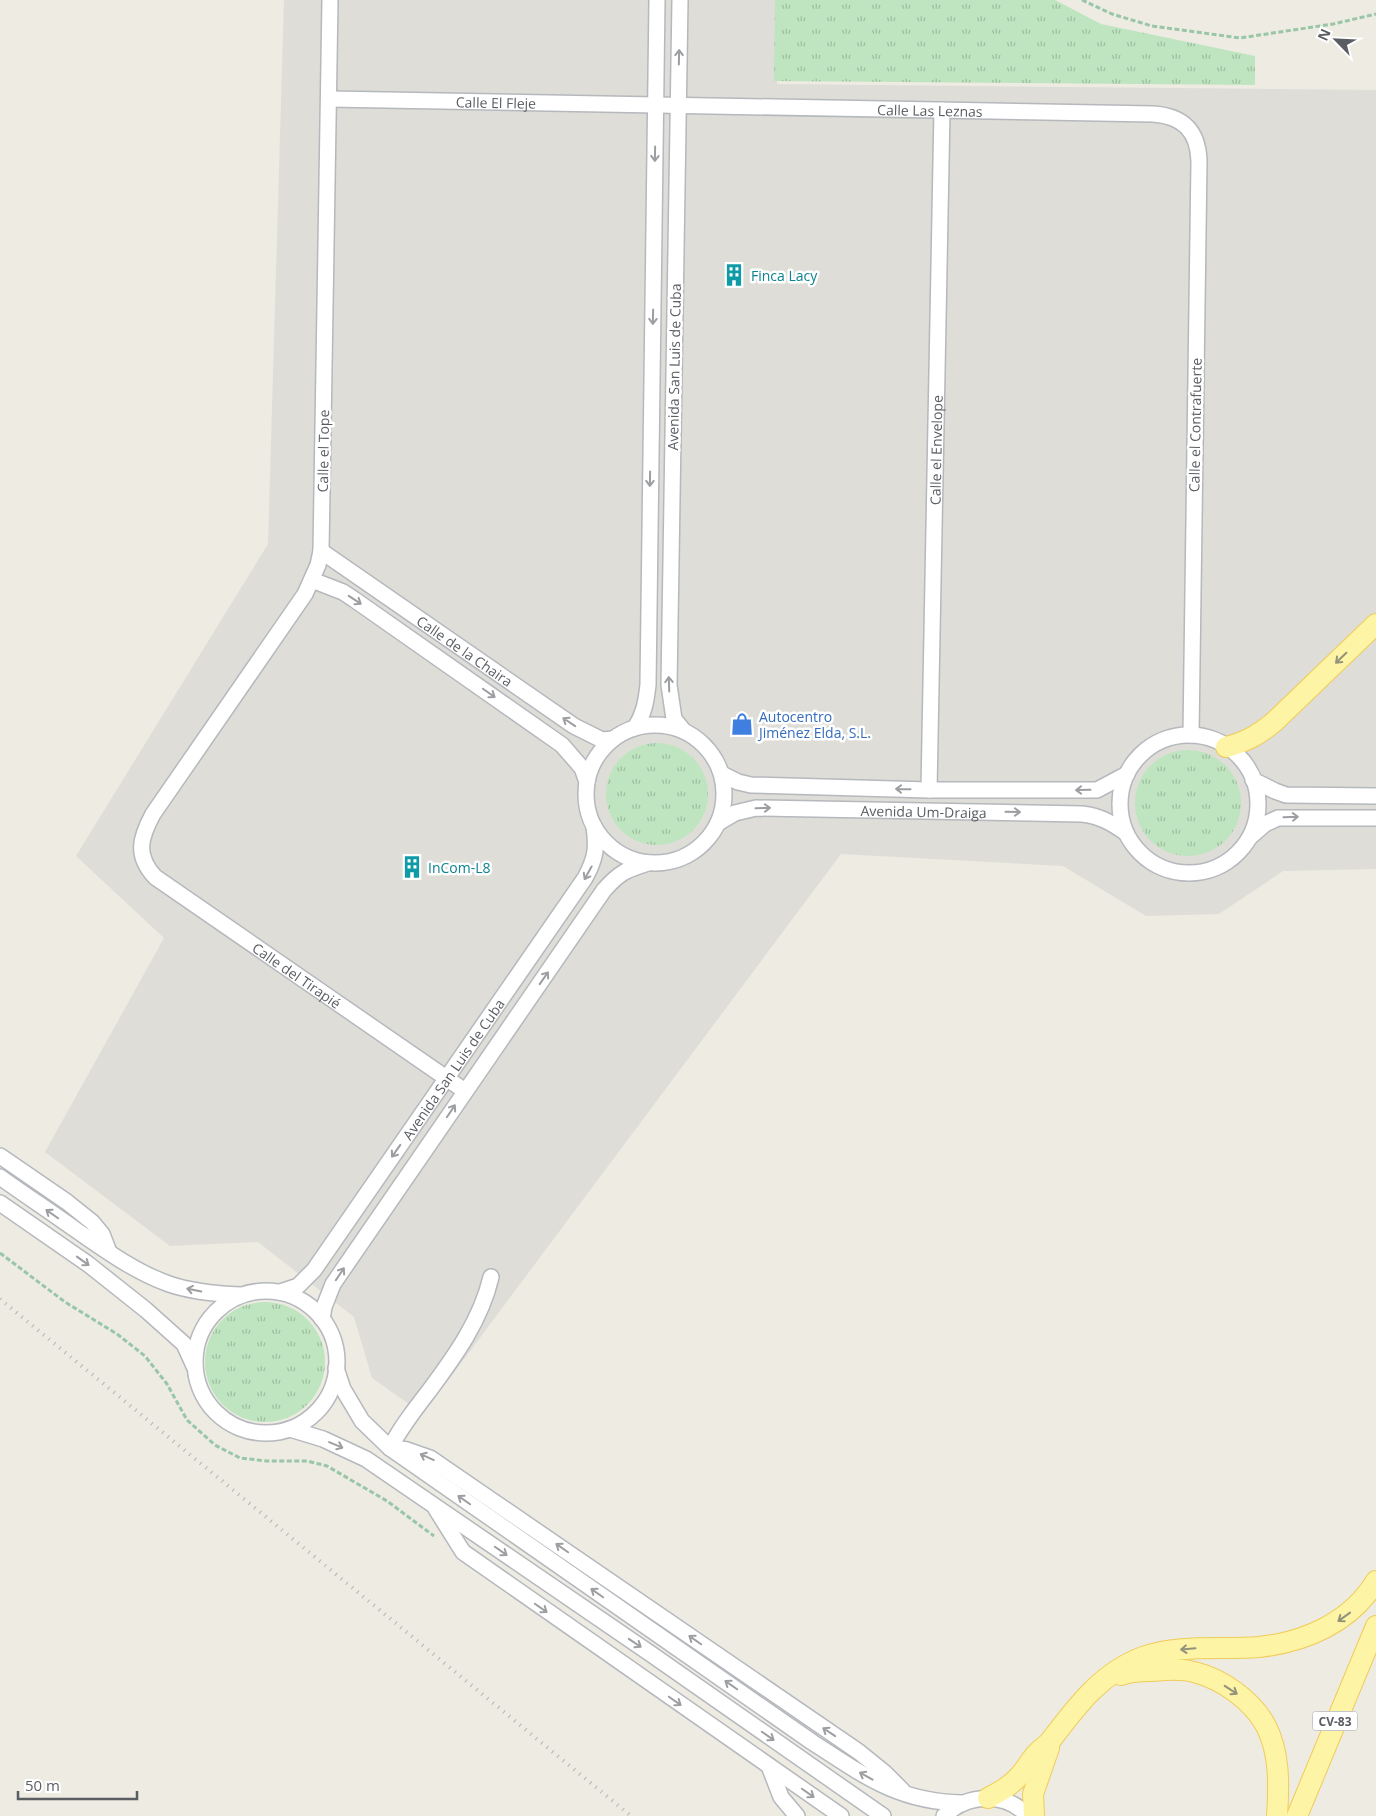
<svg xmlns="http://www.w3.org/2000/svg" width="1376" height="1816" font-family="'Open Sans',sans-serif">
	<defs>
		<pattern id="grass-tufts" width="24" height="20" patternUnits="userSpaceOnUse" patternTransform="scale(1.25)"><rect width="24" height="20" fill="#bfe5c0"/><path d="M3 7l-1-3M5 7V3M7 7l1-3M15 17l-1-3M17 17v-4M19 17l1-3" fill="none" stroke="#9ebda0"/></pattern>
	</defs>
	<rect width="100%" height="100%" fill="#edebe2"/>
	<!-- industrial -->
	<polygon fill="#deddd7" points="284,0 778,0 777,84 1376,90 1376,869 1283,871 1219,914 1146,916 1063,866 841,854 423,1414 372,1378 354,1317 258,1242 170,1246 45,1152 164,938 76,856 268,544"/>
	<!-- grass -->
	<g fill="url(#grass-tufts)">
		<polygon points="775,0 1055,0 1101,24 1255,56 1255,85 774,81"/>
		<circle cx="657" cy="794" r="51"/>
		<circle cx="1188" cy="803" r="53"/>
		<circle cx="265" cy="1362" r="60"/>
	</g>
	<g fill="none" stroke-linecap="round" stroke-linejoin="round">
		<defs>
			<g id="minor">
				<path id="s1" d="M330,0L321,551L318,565L305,594L153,814C140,838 135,855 155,877L465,1091"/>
				<polyline points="680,0 669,685 674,719 683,730"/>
				<path id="s2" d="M330,99L1153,114C1183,116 1198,131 1199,161L1191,735"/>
				<path id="s3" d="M321,551L574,726L602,740L613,739"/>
				<polyline points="312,580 343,592 355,600 562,745 582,768 587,782"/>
				<circle cx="655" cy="794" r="69"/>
				<path d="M635,728C644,714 646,702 648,685L657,0"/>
				<circle cx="1189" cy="804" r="69"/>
				<polyline points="722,774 738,782 751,785 929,790 1097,790 1127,774"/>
				<polyline points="1253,780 1275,791 1286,795 1376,796"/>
				<path id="s4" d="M929,790L942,110"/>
				<path id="s5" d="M718,823L735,813L756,808L1082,814C1100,816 1112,823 1126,833"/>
				<polyline points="1250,837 1265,824 1278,818 1376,818"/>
				<polyline points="0,1156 67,1202 92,1222 102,1234 109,1252"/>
				<path d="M0,1177C25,1195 51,1212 76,1230C105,1250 135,1272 169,1284C192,1292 216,1294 241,1295"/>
				<polyline points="0,1203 88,1264 146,1310 184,1344 194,1366"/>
				<circle cx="266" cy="1362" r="71"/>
				<path id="s6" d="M280,1292L298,1286L314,1270L585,878C596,858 597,848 594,826"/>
				<path d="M322,1319L324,1307L333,1284L604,890C620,872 626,870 648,863"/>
				<path d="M336,1368L343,1389L362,1421L390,1448L812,1742C863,1775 898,1802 962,1803"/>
				<polyline points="290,1429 323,1439 366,1459 651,1654 883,1816"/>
				<path d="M390,1448C401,1427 415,1409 429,1391C455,1356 481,1320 491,1277"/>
				<polyline points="394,1448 407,1450 430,1458 859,1752 885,1773 902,1790"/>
				<polyline points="436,1509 463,1552 841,1816"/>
				<polyline points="769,1766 781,1797 797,1816"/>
				<path d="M944,1816C967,1794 1005,1791 1028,1816"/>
			</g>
			<g id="major">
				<path d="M1226,747C1246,742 1258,735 1274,722L1376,624"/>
				<path d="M1121,1675C1131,1671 1142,1671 1152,1671C1166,1670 1180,1668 1194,1672C1222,1679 1252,1700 1266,1726C1280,1753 1279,1786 1277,1816"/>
				<path d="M988,1798C1001,1791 1012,1785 1021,1774C1027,1767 1031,1759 1037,1753C1042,1748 1047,1745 1051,1740C1076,1707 1102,1672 1143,1657C1180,1644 1220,1650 1259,1647C1306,1642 1351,1622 1376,1581"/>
				<polyline points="1034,1816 1033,1794 1049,1748"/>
				<polyline points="1297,1816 1376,1626"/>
			</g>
		</defs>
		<!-- minor casing -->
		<use href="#minor" stroke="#b5b8bd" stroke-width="18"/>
		<!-- major casing -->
		<use href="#major" stroke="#f0cc59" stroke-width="22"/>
		<!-- path -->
		<g stroke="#98c6a7" stroke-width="3" stroke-dasharray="5 2.5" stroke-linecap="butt">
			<polyline points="1082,0 1112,14 1152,26 1240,38 1333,24 1376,14"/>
			<polyline points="0,1253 65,1302 117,1334 145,1356 167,1384 187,1420 215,1445 240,1458 267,1461 307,1461 327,1466 387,1501 434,1536"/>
		</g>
		<!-- minor -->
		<use href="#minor" stroke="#fff" stroke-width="15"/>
		<!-- major -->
		<use href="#major" stroke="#fef4a6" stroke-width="20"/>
		<!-- rail -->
		<polyline stroke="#b3b4b4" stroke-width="4" stroke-dasharray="1 6" stroke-linecap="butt" points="0,1299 631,1816"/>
	</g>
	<!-- one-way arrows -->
	<defs><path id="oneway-shaft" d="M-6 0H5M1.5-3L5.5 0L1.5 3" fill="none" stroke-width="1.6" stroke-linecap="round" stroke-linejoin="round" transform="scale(1.25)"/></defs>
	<g stroke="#9c9ea1">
		<use href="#oneway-shaft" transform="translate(679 57) rotate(-89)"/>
		<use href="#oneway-shaft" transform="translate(655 154) rotate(91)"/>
		<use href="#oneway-shaft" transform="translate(653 317) rotate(91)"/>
		<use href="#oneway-shaft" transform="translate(650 479) rotate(91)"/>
		<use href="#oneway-shaft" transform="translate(355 600) rotate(33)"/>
		<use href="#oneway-shaft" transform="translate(669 684) rotate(-92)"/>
		<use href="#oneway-shaft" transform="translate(489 693) rotate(35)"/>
		<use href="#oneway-shaft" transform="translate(569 722) rotate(-146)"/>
		<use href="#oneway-shaft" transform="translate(903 789) rotate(-179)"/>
		<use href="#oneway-shaft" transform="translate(1083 790) rotate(179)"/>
		<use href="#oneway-shaft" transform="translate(763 808) rotate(-1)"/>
		<use href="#oneway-shaft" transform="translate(1013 812) rotate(1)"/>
		<use href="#oneway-shaft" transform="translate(1291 817) rotate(-2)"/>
		<use href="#oneway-shaft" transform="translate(588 873) rotate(119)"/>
		<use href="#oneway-shaft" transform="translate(544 978) rotate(-55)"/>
		<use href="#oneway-shaft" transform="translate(451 1111) rotate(-56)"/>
		<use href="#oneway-shaft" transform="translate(396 1151) rotate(125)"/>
		<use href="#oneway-shaft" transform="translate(52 1214) rotate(-145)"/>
		<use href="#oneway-shaft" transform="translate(83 1261) rotate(36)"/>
		<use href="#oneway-shaft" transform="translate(340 1274) rotate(-56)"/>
		<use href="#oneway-shaft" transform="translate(194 1290) rotate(-168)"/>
		<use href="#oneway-shaft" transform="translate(336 1445) rotate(23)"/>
		<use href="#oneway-shaft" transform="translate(427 1457) rotate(-156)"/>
		<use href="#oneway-shaft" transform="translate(464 1500) rotate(-145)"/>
		<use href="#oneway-shaft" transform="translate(562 1548) rotate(-145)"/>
		<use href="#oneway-shaft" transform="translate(501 1551) rotate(35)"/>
		<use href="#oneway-shaft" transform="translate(597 1593) rotate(-145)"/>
		<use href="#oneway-shaft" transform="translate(541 1608) rotate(35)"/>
		<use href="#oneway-shaft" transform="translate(695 1640) rotate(-145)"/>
		<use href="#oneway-shaft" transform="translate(635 1643) rotate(34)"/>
		<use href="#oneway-shaft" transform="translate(731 1685) rotate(-145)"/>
		<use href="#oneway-shaft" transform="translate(675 1701) rotate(35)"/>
		<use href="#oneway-shaft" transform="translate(829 1732) rotate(-146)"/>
		<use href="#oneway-shaft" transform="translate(768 1736) rotate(35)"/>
		<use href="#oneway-shaft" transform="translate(866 1776) rotate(-151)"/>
		<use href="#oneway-shaft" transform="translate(808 1793) rotate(35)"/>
	</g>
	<g stroke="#93927a">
		<use href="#oneway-shaft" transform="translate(1341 658) rotate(136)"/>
		<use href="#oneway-shaft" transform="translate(1344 1617) rotate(144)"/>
		<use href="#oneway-shaft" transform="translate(1188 1649) rotate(175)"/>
		<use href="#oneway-shaft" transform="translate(1231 1690) rotate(33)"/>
	</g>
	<!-- icons -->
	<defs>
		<symbol id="building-bare" viewBox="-9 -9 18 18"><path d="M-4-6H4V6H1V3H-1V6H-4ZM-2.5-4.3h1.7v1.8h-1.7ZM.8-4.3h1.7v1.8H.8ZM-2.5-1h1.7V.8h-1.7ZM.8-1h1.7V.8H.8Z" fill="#0f9aa8" stroke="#fff" stroke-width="2.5" paint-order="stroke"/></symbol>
		<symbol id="shop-bare" viewBox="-9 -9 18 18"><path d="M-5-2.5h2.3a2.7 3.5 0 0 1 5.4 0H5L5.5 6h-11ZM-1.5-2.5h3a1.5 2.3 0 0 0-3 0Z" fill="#3f7fe0" stroke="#fff" stroke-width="2.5" paint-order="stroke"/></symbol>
	</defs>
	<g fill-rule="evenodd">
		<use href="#building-bare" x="718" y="259" width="32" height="32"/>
		<use href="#shop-bare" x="726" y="708" width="32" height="32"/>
		<use href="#building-bare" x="396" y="851" width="32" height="32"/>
	</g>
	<g text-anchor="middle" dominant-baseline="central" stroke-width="5" stroke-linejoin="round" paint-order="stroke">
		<!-- shield labels -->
		<rect fill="#fff" stroke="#8c8e92" stroke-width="1" x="1312.5" y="1711.5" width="45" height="19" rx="4"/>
		<g font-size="12" font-weight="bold" fill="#5a5e63">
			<text x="1335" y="1721">CV-83</text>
		</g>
		<!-- street labels -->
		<g font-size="14" fill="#5a5e63" stroke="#fff">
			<text stroke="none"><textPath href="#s2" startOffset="166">Calle El Fleje</textPath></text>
			<text stroke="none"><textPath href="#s2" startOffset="600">Calle Las Leznas</textPath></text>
			<text transform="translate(674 367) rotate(-89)">Avenida San Luis de Cuba</text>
			<text transform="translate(1195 425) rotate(-89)">Calle el Contrafuerte</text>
			<text stroke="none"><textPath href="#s4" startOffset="340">Calle el Envelope</textPath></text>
			<text transform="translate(323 451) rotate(-89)">Calle el Tope</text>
			<text stroke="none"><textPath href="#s3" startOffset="175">Calle de la Chaira</textPath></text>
			<text stroke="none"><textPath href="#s5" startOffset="209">Avenida Um-Draiga</textPath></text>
			<text stroke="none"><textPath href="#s1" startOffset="1106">Calle del Tirapié</textPath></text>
			<text stroke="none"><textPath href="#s6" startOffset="286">Avenida San Luis de Cuba</textPath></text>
		</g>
		<!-- culture labels -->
		<g font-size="14" fill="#0d838f" stroke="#fff" text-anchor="start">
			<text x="751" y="275">Finca Lacy</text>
			<text x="428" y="867">InCom-L8</text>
		</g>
		<!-- shop labels -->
		<g font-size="14" fill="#366cbe" stroke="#fff" text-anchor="start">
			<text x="759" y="716">Autocentro<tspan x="759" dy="16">Jiménez Elda, S.L.</tspan></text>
		</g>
	</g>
	<!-- north arrow -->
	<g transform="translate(1336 40) rotate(294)" stroke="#ffffff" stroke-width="4" paint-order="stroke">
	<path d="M0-4L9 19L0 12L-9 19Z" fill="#5a5e63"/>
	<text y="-8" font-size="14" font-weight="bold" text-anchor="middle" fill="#5a5e63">N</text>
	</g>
	<!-- scale -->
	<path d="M18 1791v8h119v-8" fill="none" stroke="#5a5e63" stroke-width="2.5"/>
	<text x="25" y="1791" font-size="15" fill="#5a5e63" stroke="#ffffff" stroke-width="4" paint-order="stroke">50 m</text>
</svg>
